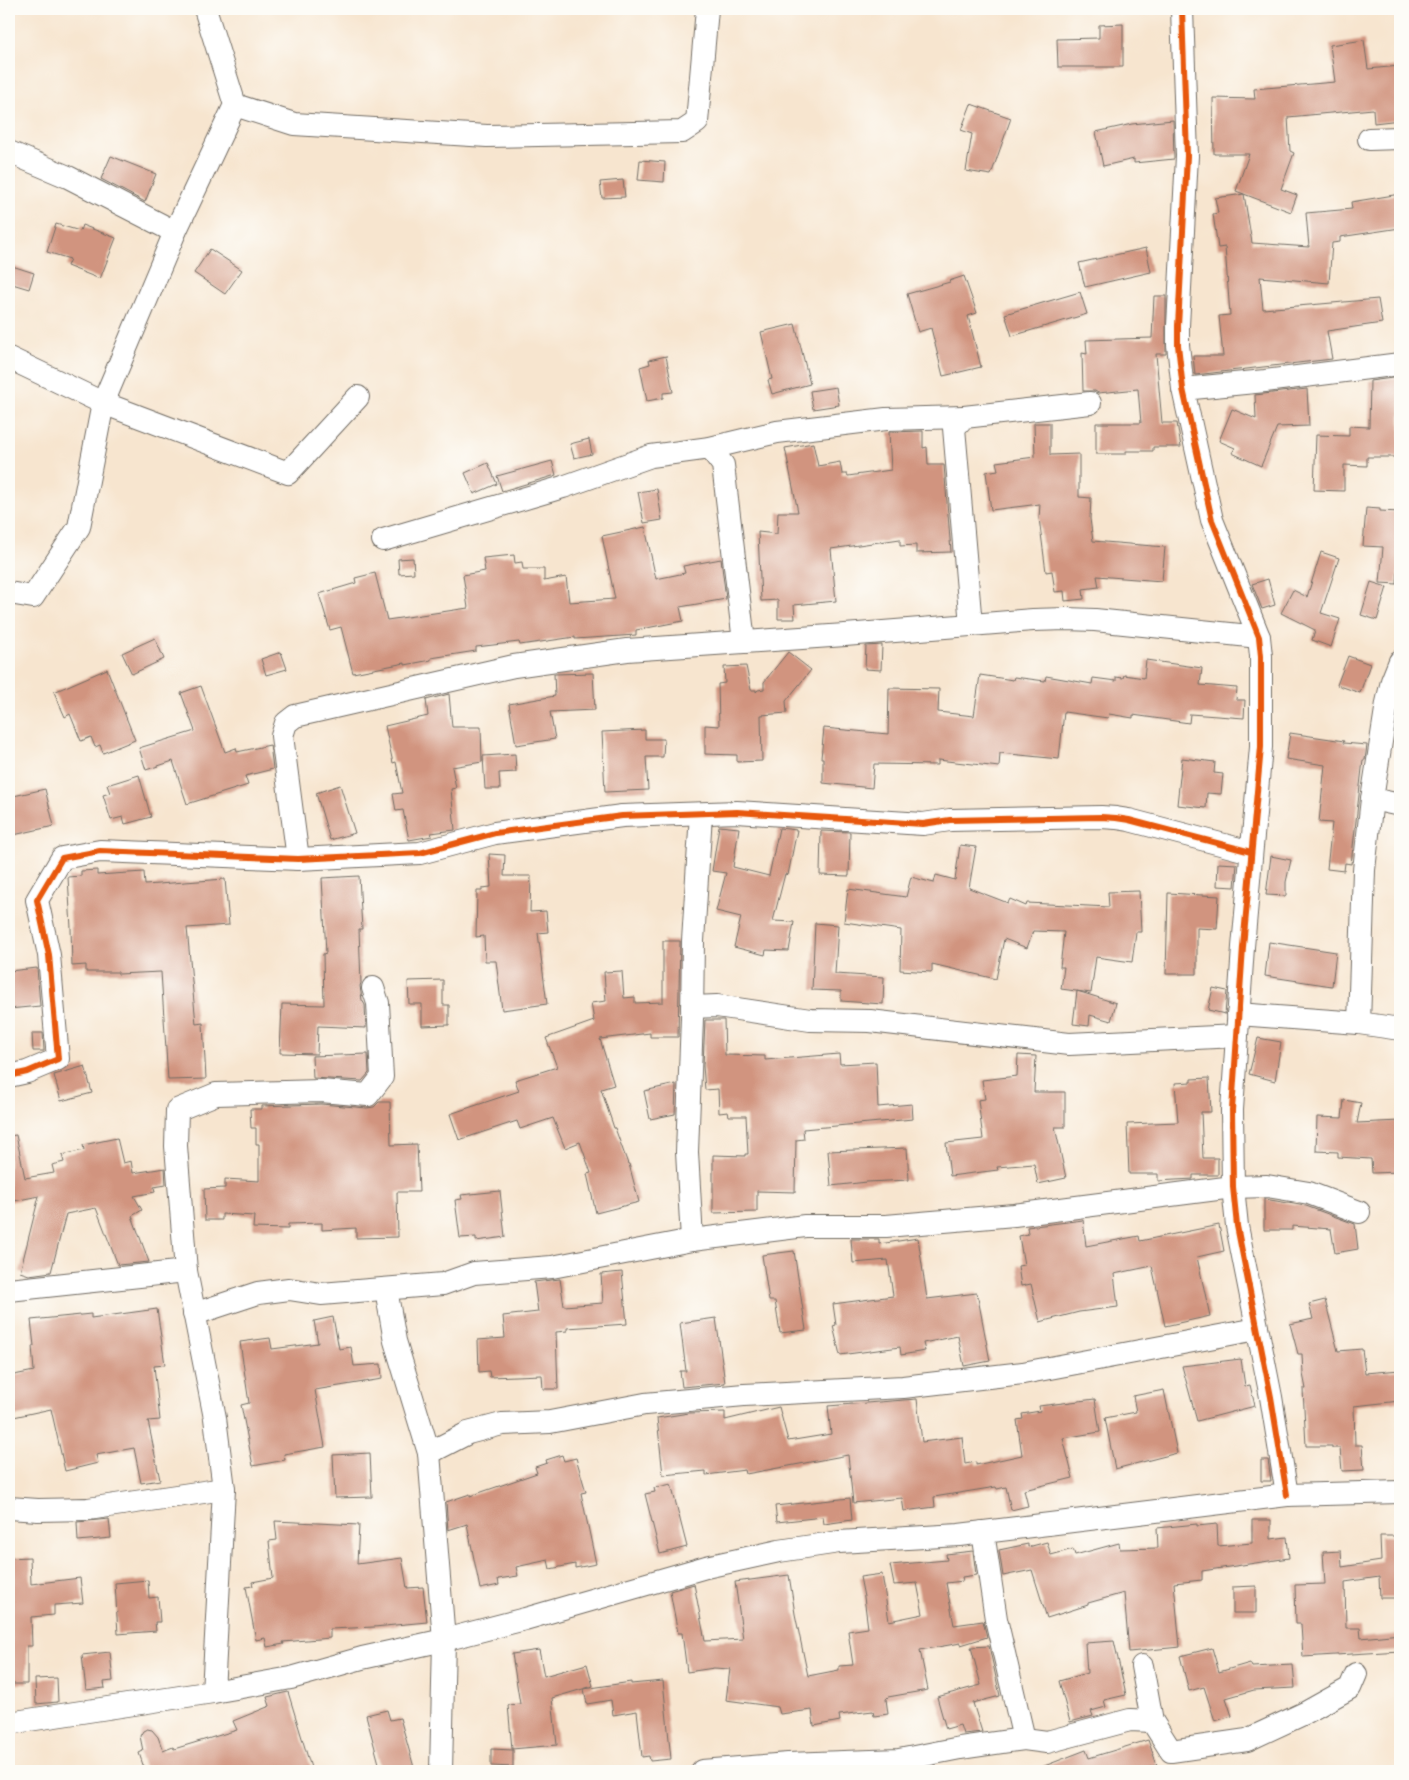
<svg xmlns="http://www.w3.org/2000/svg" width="1409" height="1780" font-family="Cardo,serif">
	<rect width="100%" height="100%" fill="#fdfcf7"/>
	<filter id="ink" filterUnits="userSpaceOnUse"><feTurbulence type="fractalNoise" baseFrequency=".02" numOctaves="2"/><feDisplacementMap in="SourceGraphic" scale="10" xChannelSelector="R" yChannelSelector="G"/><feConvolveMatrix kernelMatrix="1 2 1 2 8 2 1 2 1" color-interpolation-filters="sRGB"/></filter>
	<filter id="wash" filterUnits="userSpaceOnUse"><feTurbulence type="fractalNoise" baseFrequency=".0096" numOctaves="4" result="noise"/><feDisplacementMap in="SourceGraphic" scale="20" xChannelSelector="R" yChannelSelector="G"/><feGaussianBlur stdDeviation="1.12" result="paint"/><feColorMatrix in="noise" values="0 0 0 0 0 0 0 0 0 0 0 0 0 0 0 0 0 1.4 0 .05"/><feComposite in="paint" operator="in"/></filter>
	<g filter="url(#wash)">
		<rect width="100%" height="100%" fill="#f7e5cf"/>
		<g id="blocks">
			<!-- building -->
			<g fill="#d1947f">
				<polygon points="1123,24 1123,67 1058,67 1057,39 1099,38 1099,25"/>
				<polygon points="1364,40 1368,69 1400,66 1400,120 1374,123 1373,109 1288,117 1290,151 1294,153 1281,189 1297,195 1291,212 1236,191 1249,154 1214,154 1213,98 1255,99 1254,89 1335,82 1330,45"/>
				<polygon points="971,104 1011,118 991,175 966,171 972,134 961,130"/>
				<polygon points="1173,120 1174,159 1134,163 1134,159 1103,166 1096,132 1132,124"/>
				<polygon points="111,156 156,174 145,202 101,179"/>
				<polygon points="640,160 665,162 664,182 638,180"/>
				<polygon points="623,180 625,197 602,198 600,182"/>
				<polygon points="1244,194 1252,243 1309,247 1306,213 1352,209 1351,202 1400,194 1400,228 1340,237 1340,242 1332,243 1329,283 1260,277 1263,309 1378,299 1382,323 1327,331 1332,359 1195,375 1193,356 1223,356 1219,316 1230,315 1225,247 1218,248 1213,214 1218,213 1215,198"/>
				<polygon points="56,224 80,231 82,225 116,238 100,279 67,266 70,259 47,252"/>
				<polygon points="1146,248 1151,272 1085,287 1079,263"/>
				<polygon points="210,249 242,270 225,294 194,273"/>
				<polygon points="9,265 34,273 29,289 9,283"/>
				<polygon points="964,276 977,313 968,316 981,367 943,376 931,328 918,332 907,294 950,282 949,281"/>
				<polygon points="1080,292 1087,314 1012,336 1005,314"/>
				<polygon points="1154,296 1166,296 1166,354 1156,354 1162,423 1177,423 1181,447 1153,447 1153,451 1126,451 1126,454 1096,454 1096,423 1141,423 1138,389 1098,393 1095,391 1083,391 1082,353 1087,354 1086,340 1152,338"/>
				<polygon points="795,324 810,384 772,394 768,380 772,379 761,332"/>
				<polygon points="666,356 673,392 663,393 663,398 647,401 640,367 650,364 649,360"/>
				<polygon points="1400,377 1400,457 1367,457 1367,466 1344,465 1344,491 1314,490 1316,435 1349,436 1349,426 1369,427 1370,381"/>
				<polygon points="836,387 839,405 813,409 810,391"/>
				<polygon points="1307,389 1309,426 1277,427 1261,466 1232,453 1235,448 1219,441 1232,409 1256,419 1255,395"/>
				<polygon points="1034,423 1050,423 1050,455 1079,454 1079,497 1091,498 1090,519 1093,541 1165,547 1162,581 1097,576 1099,587 1083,589 1084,599 1065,601 1064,591 1055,592 1052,571 1046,572 1039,518 1040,504 991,510 986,472 998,470 996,462 1035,457"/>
				<polygon points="923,431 923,448 927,447 928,465 944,465 951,552 916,553 916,545 900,546 900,539 831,549 836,601 794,605 795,619 778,619 778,600 761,601 758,532 777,534 778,512 798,512 785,448 813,443 818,466 840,462 842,474 847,474 848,476 891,470 889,432"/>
				<polygon points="589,439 592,454 574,458 570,444"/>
				<polygon points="552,461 556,475 502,491 497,476"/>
				<polygon points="488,463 497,484 474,494 465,473"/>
				<polygon points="657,489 662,520 644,523 638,492"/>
				<polygon points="1366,508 1380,509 1380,511 1400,512 1400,571 1398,570 1397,584 1380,583 1383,547 1363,546"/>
				<polygon points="645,527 656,579 685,573 683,566 721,559 726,599 680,607 683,621 636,630 636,635 575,639 575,637 520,645 519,642 476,647 476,651 431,658 431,660 405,665 405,663 353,673 341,627 330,630 319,594 356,583 355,578 375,573 387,620 468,608 463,575 485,571 483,558 514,555 515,563 522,562 523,569 544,569 544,581 566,577 569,602 615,599 602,536"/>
				<polygon points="1321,552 1339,558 1321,613 1340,619 1331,647 1312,640 1315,630 1281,613 1293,590 1307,597"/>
				<polygon points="413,558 414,573 399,574 398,559"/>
				<polygon points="1268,579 1275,605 1262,609 1252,584"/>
				<polygon points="1371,582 1387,587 1377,620 1361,615"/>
				<polygon points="155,638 164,659 132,674 122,653"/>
				<polygon points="882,645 881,670 865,669 866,646"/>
				<polygon points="281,652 287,669 266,675 261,659"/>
				<polygon points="788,652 811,670 786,701 787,713 761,715 762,761 737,762 737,755 705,754 705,725 719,726 718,684 725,683 724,667 746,666 751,690 756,690 756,692 758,690 764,689 764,682"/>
				<polygon points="1348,656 1370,664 1360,693 1337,685"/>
				<polygon points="1146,660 1202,668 1200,685 1237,688 1236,700 1245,700 1244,718 1190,714 1189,723 1133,715 1133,718 1109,714 1108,718 1064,712 1059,759 1000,753 999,767 938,760 938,765 874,764 872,788 823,783 823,758 821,758 824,728 888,734 889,688 939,689 938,712 974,716 980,675 1013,680 1014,677 1045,681 1046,676 1092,684 1093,678 1116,681 1116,677 1123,678 1124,675 1144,678"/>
				<polygon points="107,669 135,740 103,753 100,745 95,747 91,737 81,741 70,714 65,717 54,692"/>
				<polygon points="593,673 595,710 550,712 555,739 516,745 509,704 555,696 554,674"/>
				<polygon points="201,686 225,752 236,748 237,752 270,745 273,769 245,776 248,785 187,804 173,761 146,770 139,748 195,731 181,693"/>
				<polygon points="449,694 452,727 481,727 482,762 452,767 456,788 451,789 455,830 431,833 432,836 409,840 403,810 396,811 393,794 402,793 396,762 393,763 385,726 428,716 426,700"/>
				<polygon points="645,730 645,739 664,739 663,757 646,757 648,790 605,792 602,732"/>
				<polygon points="1290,733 1344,741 1343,743 1367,745 1365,760 1363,760 1351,864 1345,863 1344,871 1327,869 1332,823 1319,822 1325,765 1286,759"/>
				<polygon points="515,754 516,772 499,773 500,789 485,789 483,756"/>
				<polygon points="1182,758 1215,762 1214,773 1223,774 1221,794 1207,793 1206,808 1177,805"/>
				<polygon points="139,775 151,817 125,824 123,817 111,820 103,795 110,793 107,785"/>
				<polygon points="340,785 355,833 330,840 316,793"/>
				<polygon points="45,789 54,826 9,836 9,797"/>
				<polygon points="719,826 739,828 733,867 769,876 779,828 797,830 788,875 785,874 773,921 794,922 789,951 766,950 765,955 734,947 741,917 716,911 726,873 712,871"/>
				<polygon points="821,831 850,832 849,876 820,875"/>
				<polygon points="960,845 976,847 969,888 1008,903 1010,899 1026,906 1027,903 1109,907 1108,892 1139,891 1141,932 1136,932 1132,962 1096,957 1091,993 1061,989 1064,967 1060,967 1064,932 1033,931 1027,948 1004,939 996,979 932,964 932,972 900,970 901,930 844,922 848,889 906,897 911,877 934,883 936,875 955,880"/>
				<polygon points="489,854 505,855 504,876 531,876 530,912 546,911 548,932 538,933 547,1004 502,1010 496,961 485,961 484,936 476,937 477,891 482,891 482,888 491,887"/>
				<polygon points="1271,856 1291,860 1286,882 1286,896 1266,895"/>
				<polygon points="1218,863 1237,864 1235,887 1217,886"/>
				<polygon points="97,870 97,875 144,872 145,885 225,879 229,925 187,928 196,1024 203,1023 206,1079 168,1080 161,972 118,974 118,972 86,972 86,965 72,966 71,928 68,877 81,876 81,871"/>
				<polygon points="359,876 362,929 359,929 361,983 360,986 362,1000 365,1005 366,1028 318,1026 317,1054 280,1053 282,1004 324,1005 323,954 326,953 322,878"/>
				<polygon points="1168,893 1219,896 1217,929 1197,928 1197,974 1166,974"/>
				<polygon points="815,923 838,925 835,974 884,977 883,1004 841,1001 841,991 812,990"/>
				<polygon points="663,941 680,941 678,1037 650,1037 650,1033 600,1039 614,1085 601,1089 614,1128 615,1128 628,1164 629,1164 639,1202 596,1213 587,1174 591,1173 580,1142 565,1148 553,1118 520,1129 517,1121 459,1140 450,1114 519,1091 515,1080 557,1067 546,1038 594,1021 591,1003 606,1001 604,972 622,971 624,998 635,997 635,1003 663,1002"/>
				<polygon points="1269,942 1336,952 1332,986 1265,976"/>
				<polygon points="37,968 40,1006 9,1009 9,971"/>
				<polygon points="443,980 443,1005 449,1005 449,1025 422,1026 422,1004 409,1004 408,981"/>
				<polygon points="1213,988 1227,991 1225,1014 1208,1010"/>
				<polygon points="1077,991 1116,1003 1111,1021 1090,1015 1089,1026 1073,1024"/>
				<polygon points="705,1020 724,1020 725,1055 765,1056 765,1060 839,1054 840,1064 876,1062 878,1107 912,1104 913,1119 803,1129 804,1139 796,1140 795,1192 757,1191 757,1212 713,1213 713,1155 745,1156 745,1154 748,1154 746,1116 729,1116 728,1112 719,1113 718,1089 705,1090 703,1066"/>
				<polygon points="32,1033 43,1033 44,1051 33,1051"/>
				<polygon points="1258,1038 1281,1042 1275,1081 1249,1074"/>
				<polygon points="368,1054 369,1073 362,1081 313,1078 312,1056"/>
				<polygon points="1018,1055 1036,1056 1034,1092 1065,1092 1065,1127 1055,1127 1066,1178 1038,1184 1034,1164 997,1167 998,1170 950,1176 946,1143 983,1139 978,1100 985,1099 982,1080 1017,1076"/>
				<polygon points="85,1066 92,1093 61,1101 54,1075"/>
				<polygon points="1209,1078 1211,1112 1201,1112 1203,1158 1218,1158 1218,1175 1193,1175 1193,1179 1158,1181 1158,1174 1129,1174 1127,1124 1178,1122 1175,1083 1191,1082 1191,1079"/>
				<polygon points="676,1084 675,1114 650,1119 644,1091"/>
				<polygon points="1344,1100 1361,1103 1357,1123 1400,1121 1400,1172 1372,1173 1371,1159 1338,1157 1338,1152 1316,1151 1317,1117 1342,1118"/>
				<polygon points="379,1102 390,1102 391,1145 417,1144 419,1192 397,1192 398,1237 356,1238 356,1228 322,1230 322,1223 288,1224 288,1229 253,1228 254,1216 222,1214 222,1220 205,1220 204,1189 225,1188 225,1179 259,1181 259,1144 256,1144 256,1128 251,1128 250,1109 262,1109 262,1106 321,1104 367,1108 374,1107"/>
				<polygon points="16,1135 25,1178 54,1173 52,1165 64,1162 62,1155 84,1150 83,1145 117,1138 123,1163 131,1161 133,1173 165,1168 166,1185 154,1187 155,1192 134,1196 142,1210 132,1216 149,1262 118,1265 96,1208 66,1214 51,1272 29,1275 20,1272 39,1196 9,1202 9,1136"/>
				<polygon points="907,1148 909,1180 867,1182 831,1186 828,1151"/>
				<polygon points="500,1191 505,1237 476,1241 476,1237 460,1238 455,1200 462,1199 461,1195"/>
				<polygon points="1264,1199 1306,1206 1355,1224 1358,1249 1335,1253 1331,1229 1292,1226 1292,1230 1264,1230"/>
				<polygon points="1083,1220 1086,1246 1139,1236 1140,1241 1219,1225 1224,1251 1197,1257 1210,1316 1165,1326 1152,1266 1114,1274 1118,1307 1079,1312 1040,1322 1031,1284 1021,1286 1018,1266 1024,1265 1019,1236 1028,1234 1027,1227"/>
				<polygon points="918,1238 927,1299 977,1293 990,1361 964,1366 958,1336 923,1343 925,1351 901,1355 900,1347 840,1355 833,1326 836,1325 833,1304 893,1296 888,1260 853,1263 851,1239 879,1239 879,1244"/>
				<polygon points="794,1251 806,1330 780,1333 775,1301 769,1301 762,1255"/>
				<polygon points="622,1272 627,1324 567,1328 567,1331 556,1332 558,1389 543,1389 542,1375 490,1377 489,1371 479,1372 478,1340 505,1338 503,1316 538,1312 534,1282 560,1279 564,1306 603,1303 601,1274"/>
				<polygon points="1325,1300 1338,1351 1362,1349 1365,1373 1400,1370 1400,1401 1354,1406 1355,1445 1362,1445 1364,1470 1342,1471 1340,1448 1332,1448 1332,1446 1306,1446 1303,1389 1306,1389 1303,1374 1302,1354 1298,1354 1290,1324 1313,1319 1309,1304"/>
				<polygon points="157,1309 165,1365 154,1366 160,1420 148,1421 160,1480 141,1483 134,1448 96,1455 98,1463 65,1471 51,1409 9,1418 9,1376 34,1371 32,1346 34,1346 31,1320 91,1314 91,1318"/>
				<polygon points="333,1317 339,1349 351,1347 354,1366 381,1364 382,1379 315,1390 325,1447 284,1454 285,1460 253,1466 241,1405 249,1403 240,1342 270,1338 272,1349 318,1343 314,1321"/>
				<polygon points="716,1318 725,1383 682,1387 680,1371 686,1371 680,1323"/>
				<polygon points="1241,1359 1245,1386 1250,1385 1255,1406 1197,1421 1182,1366"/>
				<polygon points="1164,1390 1177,1453 1115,1469 1105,1418 1136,1412 1133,1396"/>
				<polygon points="917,1399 922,1442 962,1437 965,1464 976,1462 976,1465 1022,1455 1017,1420 1023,1419 1022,1414 1040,1411 1039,1406 1095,1399 1100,1432 1063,1438 1073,1478 1024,1490 1028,1506 1011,1510 1006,1487 997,1489 996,1487 934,1497 935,1507 904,1511 902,1498 853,1503 848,1455 746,1474 745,1470 706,1475 706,1471 663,1475 657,1418 689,1413 725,1412 725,1420 779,1407 788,1441 831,1434 828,1406"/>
				<polygon points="370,1453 372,1497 335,1498 333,1455"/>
				<polygon points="562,1455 564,1461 576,1458 586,1492 581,1493 596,1564 575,1568 575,1564 550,1569 548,1560 516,1567 518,1576 498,1579 499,1585 480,1589 467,1524 448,1530 446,1502 470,1494 470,1496 537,1473 535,1467 547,1463 546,1460"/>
				<polygon points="1261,1460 1268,1460 1271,1481 1261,1481"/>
				<polygon points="671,1484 687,1547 660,1554 645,1494 655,1492 654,1488"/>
				<polygon points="850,1498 852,1520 824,1524 823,1517 777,1522 775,1506"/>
				<polygon points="109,1519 111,1538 78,1541 77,1522"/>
				<polygon points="1252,1520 1271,1520 1271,1539 1287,1537 1289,1558 1202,1571 1202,1580 1174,1583 1180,1647 1129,1652 1124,1593 1088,1603 1088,1605 1047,1618 1032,1570 1003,1576 999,1550 1028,1544 1028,1547 1047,1542 1051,1555 1073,1549 1075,1555 1119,1543 1120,1549 1158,1548 1157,1528 1197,1524 1197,1526 1217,1524 1218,1546 1252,1543"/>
				<polygon points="275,1521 359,1525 357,1564 402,1558 407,1588 423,1587 427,1622 374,1627 330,1629 330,1638 283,1642 284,1644 267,1647 265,1638 256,1640 246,1587 253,1586 252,1582 273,1578 269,1541 277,1540"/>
				<polygon points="1380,1536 1400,1536 1400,1598 1380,1598 1379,1577 1345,1582 1346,1628 1360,1628 1361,1638 1400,1634 1400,1651 1303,1657 1301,1624 1296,1624 1295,1585 1325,1584 1323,1552 1341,1551 1342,1567 1381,1561"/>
				<polygon points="973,1551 976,1575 962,1577 963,1581 946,1583 954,1625 983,1621 987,1637 961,1645 961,1643 920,1650 928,1690 888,1697 886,1699 888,1714 874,1716 873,1711 839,1715 840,1721 814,1726 812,1710 780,1714 778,1707 726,1700 730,1669 714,1668 687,1672 682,1633 678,1633 670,1591 694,1584 705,1641 743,1639 735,1582 789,1575 795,1614 808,1676 839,1670 839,1666 853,1665 848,1631 868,1628 864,1597 860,1577 882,1574 889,1621 923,1614 917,1583 894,1585 890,1565 947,1560 946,1554"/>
				<polygon points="30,1557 31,1584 80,1578 83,1603 54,1605 54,1615 31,1617 32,1646 27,1646 27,1684 9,1684 9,1558"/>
				<polygon points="148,1580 149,1598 158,1597 160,1622 155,1622 156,1631 118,1634 115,1583"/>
				<polygon points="1256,1586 1256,1613 1233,1613 1233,1587"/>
				<polygon points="1114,1641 1126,1695 1104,1700 1106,1707 1091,1711 1093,1716 1070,1722 1059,1681 1087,1673 1085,1643"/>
				<polygon points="989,1646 1000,1696 973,1703 982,1732 963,1734 960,1725 946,1729 937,1697 981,1685 971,1647"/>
				<polygon points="1212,1648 1219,1672 1250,1663 1252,1667 1293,1665 1295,1688 1254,1690 1226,1698 1232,1716 1215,1721 1204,1687 1189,1691 1180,1656"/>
				<polygon points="539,1650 544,1676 587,1664 593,1686 552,1698 557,1745 512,1749 508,1705 520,1704 512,1654"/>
				<polygon points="110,1652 113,1681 104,1682 105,1688 86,1690 82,1655"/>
				<polygon points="57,1678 58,1702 36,1704 35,1679"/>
				<polygon points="663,1681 671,1759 650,1761 649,1756 642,1757 637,1711 613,1715 611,1700 587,1704 584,1689 631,1682 631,1684"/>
				<polygon points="288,1692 312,1771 145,1771 139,1753 143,1751 140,1736 143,1731 147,1729 152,1730 158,1737 163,1751 173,1747 174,1749 237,1730 233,1721 270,1706 267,1697"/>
				<polygon points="387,1710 390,1720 400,1718 415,1771 381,1771 366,1715"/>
				<polygon points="1148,1740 1157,1765 1137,1771 1034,1771 1034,1770 1086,1750 1089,1758"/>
				<polygon points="491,1749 513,1750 513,1767 491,1766"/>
			</g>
		</g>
	</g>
	<g filter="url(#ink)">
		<use href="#blocks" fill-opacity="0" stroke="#726c64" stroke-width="1"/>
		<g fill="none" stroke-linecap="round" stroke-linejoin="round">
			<defs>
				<g id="minor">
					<polyline points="1182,9 1187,156 1178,326 1178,345 1183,389 1212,520 1259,637 1261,656 1261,747 1243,947 1232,1110 1233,1187 1237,1226 1271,1397 1287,1495"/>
					<polyline points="235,105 294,124 487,136 682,132 697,122 707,9"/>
					<polyline points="1369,139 1400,138"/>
					<polyline points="9,152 68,177 175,232"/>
					<polyline points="9,358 103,403 288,473 358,397"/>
					<polyline points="1183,389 1265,381 1400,364"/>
					<polyline points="710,448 777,432 886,419 964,417"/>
					<polyline points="383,540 563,487 651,456 710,448 723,465 744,642"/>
					<polyline points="9,593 33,597 79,527 103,403 175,232 235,105 205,9"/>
					<polyline points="971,625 954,428 964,417 1090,403"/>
					<polyline points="1372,799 1400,805"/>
					<polyline points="298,859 282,736 286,723 295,716 514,666 627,650 845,635 1033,620 1066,619 1095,620 1259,637"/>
					<polyline points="692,1007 717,1006 810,1020 870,1021 1069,1044 1237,1036"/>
					<polyline points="1238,1014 1359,1023 1400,1029"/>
					<polyline points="1359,1023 1364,870 1372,799 1387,703 1392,681 1400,661"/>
					<polyline points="9,1076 27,1072 58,1059 49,955 37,900 62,858 100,851 298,859 420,853 495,833 622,816 737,812 923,824 950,820 1101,817 1116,818 1129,820 1251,852"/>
					<polyline points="692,1240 687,1152 692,1018 693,941 701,814"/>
					<polyline points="386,1289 395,1341 429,1453 444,1640 441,1771"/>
					<polyline points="9,1290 186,1271"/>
					<polyline points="194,1314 258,1293 289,1289 321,1294 443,1284 474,1273 552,1267 692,1240 805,1226 886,1226 1014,1215 1233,1187 1267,1186 1309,1193 1359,1212"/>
					<polyline points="429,1453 468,1433 502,1424 550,1422 645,1404 744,1395 903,1387 1023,1373 1257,1329"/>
					<polyline points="9,1508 38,1510 88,1509 224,1489"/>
					<polyline points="983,1532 996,1619 1024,1739"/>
					<polyline points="1142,1666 1152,1721 1171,1751 1247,1740 1305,1713 1350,1688 1356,1674"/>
					<polyline points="213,1692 224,1489 215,1418 186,1271 176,1146 177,1110 216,1094 321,1091 368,1095 382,1077 378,1003 373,988"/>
					<polyline points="9,1723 213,1692 291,1678 362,1658 444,1640 525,1619 706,1567 779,1551 839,1542 959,1535 1287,1495 1400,1492"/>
					<polyline points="702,1771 788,1764 899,1760 960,1748 1024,1739 1047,1742 1130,1720 1152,1721"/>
				</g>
			</defs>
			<!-- minor casing -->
			<use href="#minor" stroke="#726c64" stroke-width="24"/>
			<!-- minor -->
			<use href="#minor" stroke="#fff" stroke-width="22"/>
			<defs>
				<g id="cycleway">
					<polyline points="1182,9 1187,156 1178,326 1178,345 1183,389 1212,520 1259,637 1261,656 1261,747 1243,947 1232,1110 1233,1187 1237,1226 1271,1397 1287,1495"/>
					<polyline points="9,1076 27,1072 58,1059 49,955 37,900 62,858 100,851 298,859 420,853 495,833 622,816 737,812 923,824 950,820 1101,817 1116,818 1129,820 1251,852"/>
				</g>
			</defs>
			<!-- cycleway casing -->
			<use href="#cycleway" stroke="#fdfcf7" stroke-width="9"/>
			<!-- cycleway -->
			<use href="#cycleway" stroke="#e8590c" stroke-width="6"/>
		</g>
	</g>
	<!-- margin -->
	<rect width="1409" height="1780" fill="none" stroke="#fdfcf7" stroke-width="30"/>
</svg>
